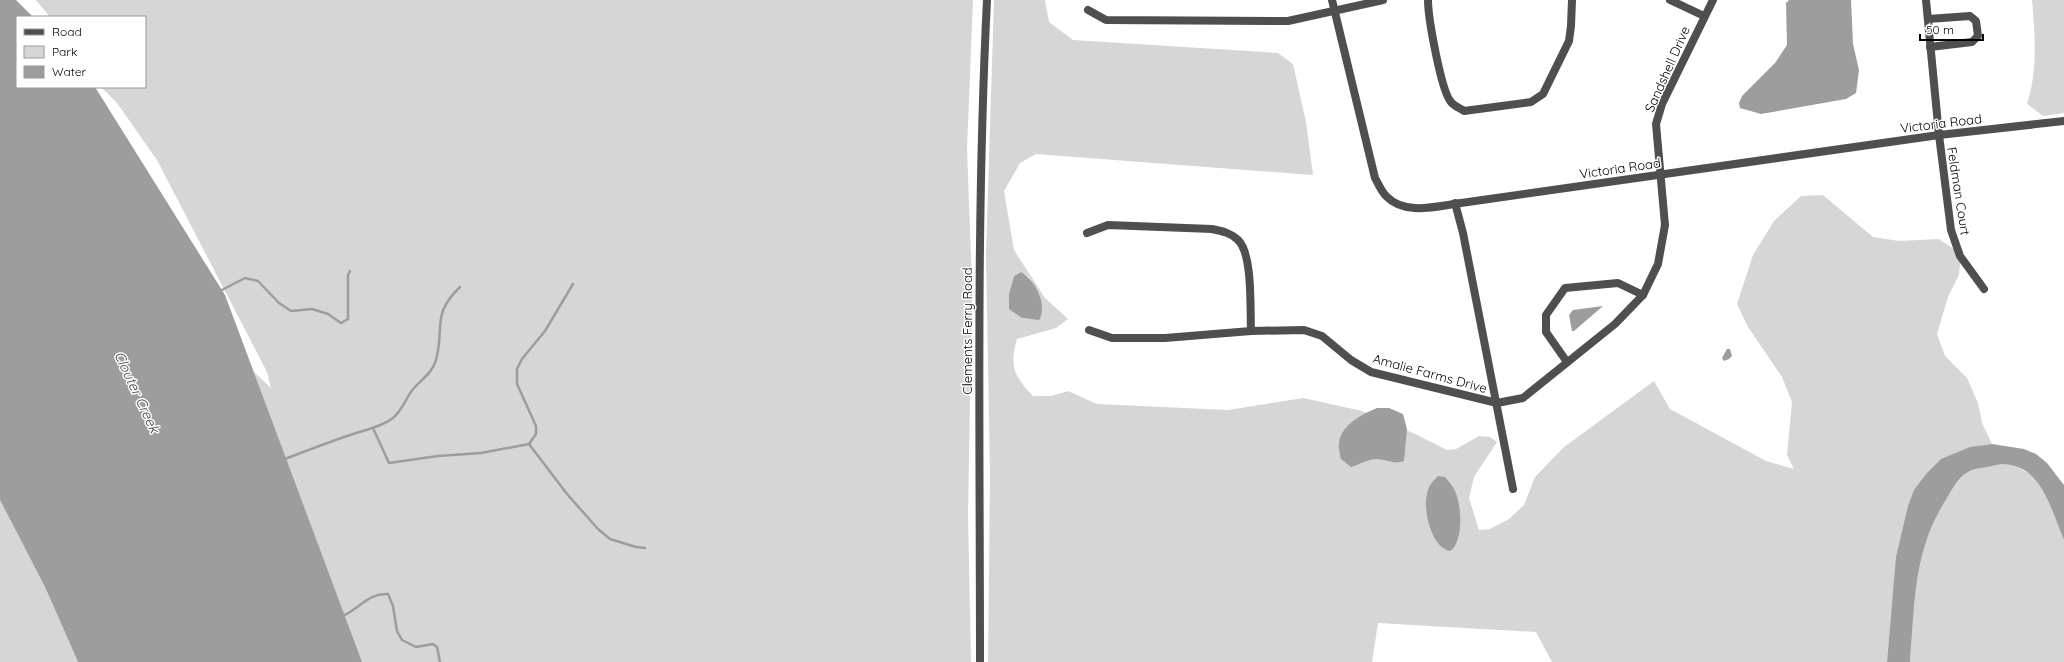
<svg xmlns="http://www.w3.org/2000/svg" width="2064" height="662" font-family="Quicksand,sans-serif">
	<rect width="100%" height="100%" fill="#fff"/>
	<!-- green -->
	<g fill="#d6d6d6" fill-rule="evenodd">
		<polygon points="36,0 973,0 967,149 972,284 968,514 971,662 324,662 252,370 271,388 267,372 157,160 117,103 101,87 145,87 145,17 50,17"/>
		<path d="M994,0H1045L1049,22L1073,40L1278,53L1293,64L1306,122L1313,175L1036,154L1020,163L1004,191L1014,250L1045,298L1068,319L1056,328L1017,339C1009,366 1014,376 1033,396H1051L1068,391L1097,404L1228,410L1303,398L1362,411L1413,433L1447,450L1456,449L1479,436L1490,437L1497,442L1474,477L1469,498L1479,530L1490,529L1509,519L1524,505L1535,477L1564,447L1654,381L1670,409L1766,461L1794,469L1787,455L1792,402L1782,377L1748,327L1737,304L1753,255L1774,221L1801,196L1823,195L1873,237L1899,241L1939,239L1961,254L1959,275L1948,297L1937,334L1945,356L1967,378L1978,403L1982,423L1992,444L1982,445L1908,506L1892,605L1887,662H1552L1536,632L1378,623L1372,662H988L990,475L986,254ZM1021,272L1029,277L1040,297L1027,319L1022,318L1009,294L1014,276Z"/>
		<path d="M2032,0H2064V113L2043,116L2027,104C2038,70 2035,35 2032,0Z"/>
		<path d="M1995,465H2014L2032,475L2049,498L2064,540V662H1910C1915,602 1913,550 1947,497C1952,489 1960,477 1968,472C1976,468 1987,467 1995,465Z"/>
		<polygon points="0,500 45,587 78,662 0,662"/>
	</g>
	<!-- water -->
	<g fill="#9d9d9d">
		<polygon points="0,0 16,0 33,17 17,17 17,87 95,87 225,295 362,662 78,662 45,587 0,500"/>
		<polygon points="1789,0 1851,0 1853,44 1859,70 1856,93 1846,99 1761,114 1740,108 1739,103 1742,96 1775,63 1787,45 1786,3"/>
		<path d="M1021,272C1035,280 1048,305 1039,320L1022,318L1009,309V294L1014,276Z"/>
		<polygon points="1603,306 1574,331 1572,331 1569,315 1573,310"/>
		<polygon points="1727,349 1730,349 1732,356 1729,359 1724,361 1722,358"/>
		<path d="M1377,408H1389L1403,414L1407,429L1404,461C1394,465 1386,459 1376,459C1368,459 1359,465 1351,467L1341,459C1340,454 1338,448 1339,443C1341,425 1362,414 1377,408Z"/>
		<path d="M1992,444L2024,449L2036,454L2047,463L2064,485V540C2050,507 2039,455 1992,466C1985,468 1974,468 1968,472C1959,477 1952,489 1947,498C1913,550 1915,603 1910,662H1887L1896,557L1908,506L1914,490L1926,474L1941,459L1970,447Z"/>
		<path d="M1438,476L1445,477C1448,481 1452,485 1454,489C1462,503 1464,542 1450,551C1431,547 1423,510 1427,494C1428,486 1433,481 1438,476Z"/>
	</g>
	<g fill="none" stroke-linecap="round" stroke-linejoin="round">
		<!-- stream -->
		<g stroke="#9d9d9d" stroke-width="2.5">
			<polyline points="220,291 245,278 258,281 279,303 291,311 312,309 328,314 341,323 348,319 348,275 350,271"/>
			<polyline points="373,428 389,463 438,456 481,453 529,444 536,434 536,426 517,384 517,369 522,359 545,331 573,284"/>
			<polyline points="529,444 567,494 598,529 610,539 636,547 645,548"/>
			<path d="M285,459C308,450 332,441 356,433C369,429 383,426 393,418C403,410 406,397 414,388C422,379 433,372 436,360C445,326 431,315 460,287"/>
			<path d="M343,616C360,608 369,593 388,594L393,606L397,631L402,640L416,647L433,644L437,647L440,662"/>
		</g>
		<!-- minor -->
		<g stroke="#4f4f4f" stroke-width="8">
			<path d="M1332,0L1375,178C1378,183 1381,191 1386,196C1405,216 1437,206 1461,203L1939,135L2064,121"/>
			<path d="M1428,0C1428,17 1441,91 1451,102C1454,106 1460,108 1464,111L1531,102L1543,94L1569,41L1571,26L1572,0"/>
			<polyline points="1670,0 1704,16"/>
			<polyline points="1926,0 1939,135 1951,230 1960,256 1984,289"/>
			<polyline points="1088,10 1106,20 1288,21 1383,0"/>
			<polyline points="1928,19 1970,16 1976,21 1978,36 1972,42 1930,47"/>
			<polyline points="1455,203 1463,233 1513,489"/>
			<path d="M1087,233L1108,225L1212,229C1222,231 1231,233 1238,240C1253,254 1250,310 1251,331"/>
			<polyline points="1089,330 1112,338 1165,338 1251,331 1304,330 1322,336 1351,360 1371,372 1497,403 1523,398 1615,324 1643,295 1658,264 1665,225 1656,124 1662,104 1713,0"/>
			<polyline points="1567,362 1546,332 1546,315 1565,288 1618,283 1643,295"/>
			<path d="M980,662C980,441 976,220 987,0"/>
		</g>
	</g>
	<g text-anchor="middle" dominant-baseline="central" stroke-width="3" stroke-linejoin="round" paint-order="stroke">
		<!-- street labels -->
		<g font-size="13" fill="#000" stroke="#fff">
			<text transform="translate(1667 69) rotate(-66)">Sandshell Drive</text>
			<text transform="translate(1941 123) rotate(-7)">Victoria Road</text>
			<text transform="translate(1620 168) rotate(-8)">Victoria Road</text>
			<text transform="translate(1959 191) rotate(81)">Feldman Court</text>
			<text transform="translate(967 331) rotate(-90)">Clements Ferry Road</text>
			<text transform="translate(1430 373) rotate(15)">Amalie Farms Drive</text>
		</g>
		<!-- water labels -->
		<g font-size="14" font-style="italic" fill="#3e3e3e" stroke="#fff">
			<text transform="translate(137 392) rotate(65)">Clouter Creek</text>
		</g>
	</g>
	<!-- legend -->
	<rect x="16" y="16" width="130" height="72" fill="#ffffff" stroke="#999999"/>
	<rect x="24" y="29" width="20" height="6" fill="#4f4f4f" stroke="#999999"/>
	<text x="52" y="36" font-size="12" fill="#000000">Road</text>
	<rect x="24" y="46" width="20" height="12" fill="#d6d6d6" stroke="#999999"/>
	<text x="52" y="56" font-size="12" fill="#000000">Park</text>
	<rect x="24" y="66" width="20" height="12" fill="#9d9d9d" stroke="#999999"/>
	<text x="52" y="76" font-size="12" fill="#000000">Water</text>
	<!-- scale -->
	<path d="M1920 34v6h63v-6" fill="none" stroke="#000000" stroke-width="2"/>
	<text x="1926" y="34" font-size="12" fill="#000000" stroke="#ffffff" stroke-width="3" paint-order="stroke">50 m</text>
</svg>
